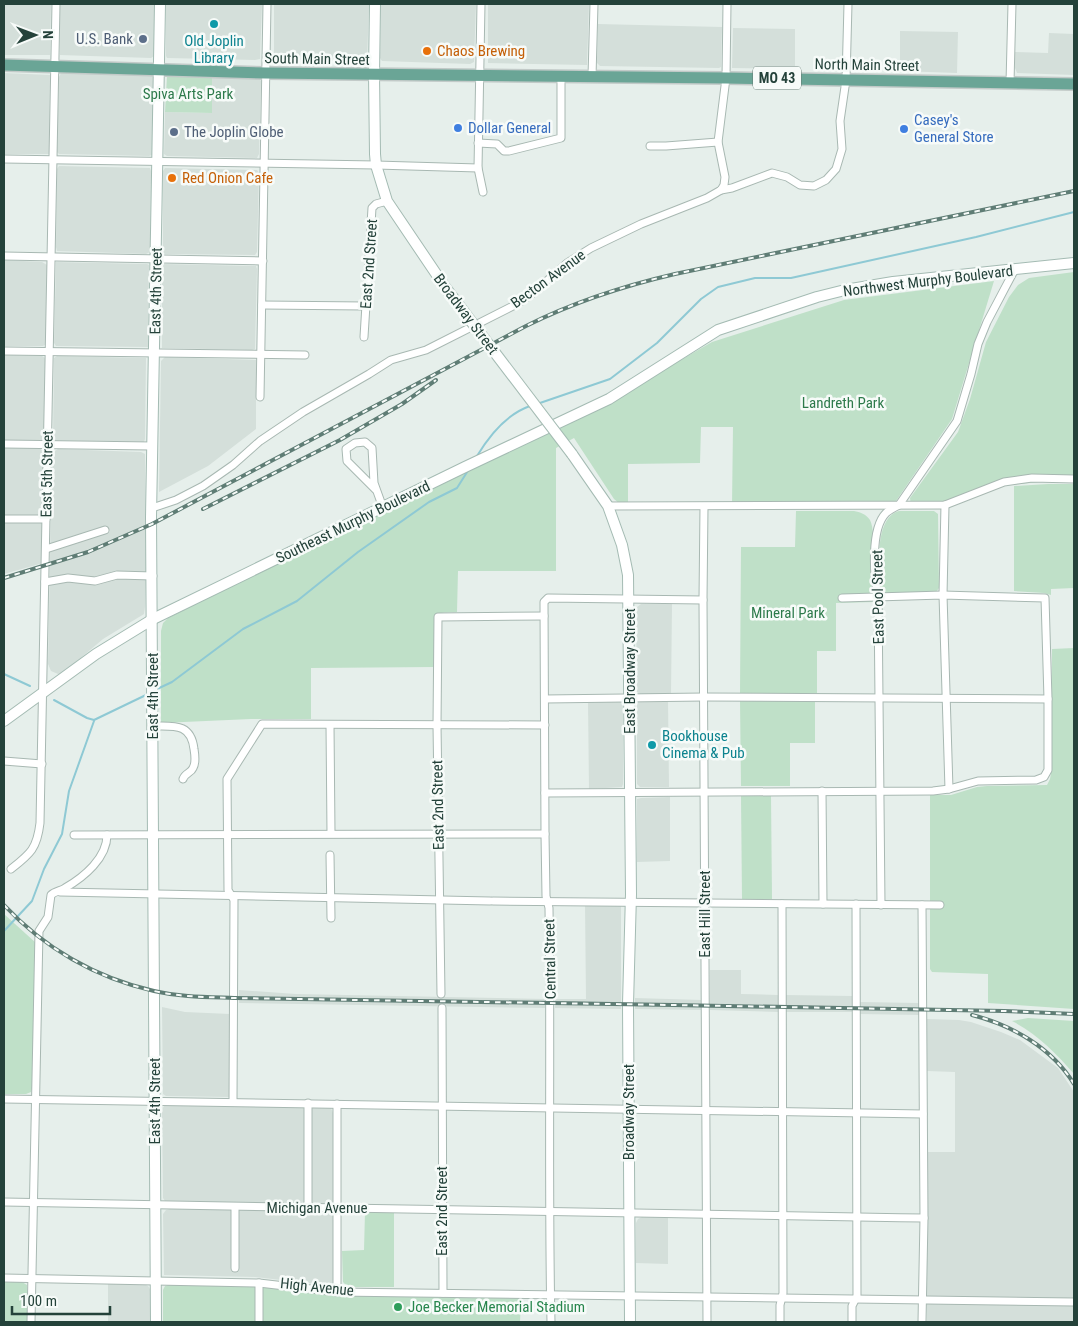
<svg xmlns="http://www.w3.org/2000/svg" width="1078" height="1326" font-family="'Roboto Condensed',sans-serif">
	<rect width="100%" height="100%" fill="#e6efeb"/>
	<!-- built -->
	<g fill="#d4dfda">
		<polygon points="4,4 51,4 50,55 4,55"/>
		<polygon points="60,4 156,4 154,56 151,58 60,55"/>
		<polygon points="166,4 262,4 260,59 255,60 167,58 166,56"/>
		<polygon points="274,4 369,4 367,61 365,62 274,59"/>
		<polygon points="381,4 476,4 474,62 470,64 382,61 380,58"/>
		<polygon points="488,4 589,4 587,65 488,63"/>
		<polygon points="598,24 722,27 721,67 719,68 600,66 597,63"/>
		<polygon points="733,28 795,29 795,69 732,68"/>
		<polygon points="900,31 958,32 957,73 900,71"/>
		<polygon points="1049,33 1074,34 1074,75 1017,73 1015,68 1015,52 1048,53"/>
		<polygon points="4,73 50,75 49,154 4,154"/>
		<polygon points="61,73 152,75 154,78 152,155 149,156 59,154 57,152 59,77"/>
		<polygon points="212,76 259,78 261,81 259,154 257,158 167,156 164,154 165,112 212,113"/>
		<polygon points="59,166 150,168 151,171 150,252 146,254 57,251 56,247 57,169"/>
		<polygon points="165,168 257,170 259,173 257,252 255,255 165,254 163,252 163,171"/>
		<polygon points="4,260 42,262 47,265 46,344 43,346 4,346"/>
		<polygon points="56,262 147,264 149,265 148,347 56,346 54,343"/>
		<polygon points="163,264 256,266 257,269 255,349 252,350 162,348 162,267"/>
		<polygon points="4,355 42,356 45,358 45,438 43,441 4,440"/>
		<polygon points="57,356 146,358 145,439 144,442 55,441 53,439 54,358"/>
		<polygon points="165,357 256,360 256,429 208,466 159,492 161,361"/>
		<polygon points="4,448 40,448 44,452 43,563 4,574"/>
		<polygon points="58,449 141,452 145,454 146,570 145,607 144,614 103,639 63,673 58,674 51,671 48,664 52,453"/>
		<polygon points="641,604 672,604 671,694 640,694 637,692 636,608"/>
		<polygon points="668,700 669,787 640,787 637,784 637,704 638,701"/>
		<polygon points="588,701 623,702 623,784 622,787 589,789"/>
		<polygon points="670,797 670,861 637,862 637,799 641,798"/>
		<polygon points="585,904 620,905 621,906 621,1009 555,1008 555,999 586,999"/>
		<polygon points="710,970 741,970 741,994 778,995 778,1012 710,1010"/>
		<polygon points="239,990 296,994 545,999 545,1008 239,1003"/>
		<polygon points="786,995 852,996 852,1012 786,1012"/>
		<polygon points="635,998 702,1000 702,1010 635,1009"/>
		<polygon points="860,1002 919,1003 919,1015 860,1014"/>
		<polygon points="162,1007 185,1012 230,1014 230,1094 229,1097 166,1096 163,1094"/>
		<polygon points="927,1019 959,1020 971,1022 1001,1032 1020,1040 1058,1068 1074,1092 1074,1322 927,1322 927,1152 955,1152 955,1072 927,1071"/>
		<polygon points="165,1105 331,1108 333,1113 333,1202 330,1204 165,1201 163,1198 162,1109"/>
		<polygon points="173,1208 332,1212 334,1214 334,1282 329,1285 325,1285 255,1277 164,1275 163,1214 166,1210"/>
		<polygon points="642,1217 668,1218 668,1264 636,1263 636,1223 638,1219"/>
		<polygon points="108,1283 144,1284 148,1286 150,1289 150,1322 108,1322"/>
	</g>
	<!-- green -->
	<g fill="#bfe0c8">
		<polygon points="167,76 212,76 212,113 165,112"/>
		<polygon points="1074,272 1074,480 1057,480 1002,486 961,501 911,505 910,498 958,432 970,399 986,342 1009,297 1018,285 1029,278"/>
		<path d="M994,281L952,419L896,501L732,505L733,427H701L700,463L628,464V504H620L614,499L574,438L556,448V571H458L457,612C448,613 437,610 434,621V667L311,668V719H251L161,723V631L163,623L168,618L391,508L591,412L712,342L844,300Z"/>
		<polygon points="1048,484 1074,484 1074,588 1051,589 1051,595 1044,593 1014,591 1014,486"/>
		<path d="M796,511H854C860,512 866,514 870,520C877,534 872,583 875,602L836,603V651H817V693H740L741,547H795Z"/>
		<path d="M899,511H934L938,514L939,588L936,592L886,594L881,589C879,568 874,518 899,511Z"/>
		<polygon points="1074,648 1074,1009 988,1003 988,974 932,972 930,969 930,795 951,795 977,787 987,786 1047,785 1050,779 1052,768 1052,649"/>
		<polygon points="740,700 815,701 815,743 790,743 790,786 741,786"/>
		<polygon points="741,796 771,796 772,899 742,899"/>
		<polygon points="4,914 36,943 33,1085 31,1092 26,1094 4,1094"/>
		<path d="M1028,1018L1074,1021V1074C1056,1053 1037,1034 1012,1021Z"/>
		<polygon points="365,1212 394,1213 394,1287 348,1287 343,1282 342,1251 364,1250"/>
		<polygon points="4,1282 22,1282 27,1285 27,1322 4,1322"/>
		<polygon points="171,1284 250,1285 521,1298 520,1322 163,1322 163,1290 165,1286"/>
	</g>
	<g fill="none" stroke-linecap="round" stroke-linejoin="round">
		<!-- stream -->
		<g stroke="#8ec9d4" stroke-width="2">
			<polyline points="537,404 610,379 657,343 701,299 718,287 755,278 791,278 976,237 1074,212"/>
			<path d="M477,456C489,436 507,414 530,406"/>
			<polyline points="4,674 30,686"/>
			<polyline points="155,690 172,682 243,629 297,601 358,552 429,502 457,488 469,469"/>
			<polyline points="54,700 87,718 94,720 148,694"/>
			<polyline points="4,931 32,901 44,869 62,834 69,791 94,721"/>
		</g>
		<defs>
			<g id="street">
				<polyline points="481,4 478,168 483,192"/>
				<polyline points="592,77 594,4"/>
				<polyline points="1010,83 1012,4"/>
				<polyline points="478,143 497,144 504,151 509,151 561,138 561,76"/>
				<polyline points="650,146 666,146 718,142"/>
				<polyline points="4,159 376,165 478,168"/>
				<polyline points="721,190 732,188 772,173 787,177 800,185 814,186 826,180 836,169 842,149 840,121 846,80 848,4"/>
				<polyline points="4,256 263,261"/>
				<polyline points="262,305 365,306"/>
				<polyline points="364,337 372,208 376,204 387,201"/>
				<polyline points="4,351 305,355"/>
				<polyline points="260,397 267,4"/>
				<polyline points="4,444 152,446"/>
				<polyline points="376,490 347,461 346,449 355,443 365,442 372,448 374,483 383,508"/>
				<polyline points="945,505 943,595 949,789"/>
				<polyline points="608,506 945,505 1004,482 1032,478 1074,479"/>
				<polyline points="704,507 703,600 707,1322"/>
				<polyline points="152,508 176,500 203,486 233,465 260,441 303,412 369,374 391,360 426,350 517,304 533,293 567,263 591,248 641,224 707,198 721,190 724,185 725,177 718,142 726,78 727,4"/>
				<polyline points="4,519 46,519"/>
				<polyline points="46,549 105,530"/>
				<polyline points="45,582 68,578 95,581 117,575 153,576"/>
				<polyline points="545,699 704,697 1048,699"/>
				<polyline points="330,725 331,833"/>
				<path d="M153,726C174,726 191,723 194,749C195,755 196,763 193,768C191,773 185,773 183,779"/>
				<polyline points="4,761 42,764"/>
				<polyline points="822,791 823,904"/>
				<polyline points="545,793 933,791 949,789 978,781 1036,780 1044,777 1048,770 1048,699 1045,598 943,595 842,598"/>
				<polyline points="74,835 545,834"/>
				<polyline points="330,855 331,918"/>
				<path d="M11,869C30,854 37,849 40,823L56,4"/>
				<polyline points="60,892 490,901"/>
				<polyline points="493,901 940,905"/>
				<path d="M881,905L878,597C874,577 870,529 886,513C889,510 895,507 899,505L957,421L971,374L978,344L987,322L1015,269"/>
				<polyline points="441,994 437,725 438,617 544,616"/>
				<polyline points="442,1008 443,1293"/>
				<polyline points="4,1099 923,1114"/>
				<polyline points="233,1102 234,900 228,890 227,779 262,724 545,725"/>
				<polyline points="337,1104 337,1292"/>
				<path d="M4,1202C310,1208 617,1214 924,1218"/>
				<polyline points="308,1208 308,1103"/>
				<polyline points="235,1268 235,1208"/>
				<polyline points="4,1278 259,1283 337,1292 1074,1302"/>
				<polyline points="259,1283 259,1322"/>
				<path d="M31,1322L39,931L48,917L51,895C55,891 61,891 65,888C84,877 107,858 107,835"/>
				<path d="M551,1322C548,1184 551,1046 549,908L546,896L545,834L544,602L548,598L703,600"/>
				<polyline points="780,1322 780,1305 783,1293 782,904"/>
				<polyline points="852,1322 852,1306 857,1296 856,904"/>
				<polyline points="922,1322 924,1218 922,905"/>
			</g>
			<g id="secondary">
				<polyline points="375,4 374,74 375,154 376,165 387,201 445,287"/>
				<polyline points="572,454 608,506 622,545 628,575 631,894 628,1004 630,1322"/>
				<polyline points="4,721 96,654 153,619 465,467 609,399 718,330 817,297 845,290 893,282 1074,263"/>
				<polyline points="156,1322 151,517 160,4"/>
			</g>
			<polyline id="primary" points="4,65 266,73 726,78 1074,84"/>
		</defs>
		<!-- street casing -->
		<use href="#street" stroke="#a8b8b2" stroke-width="9"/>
		<!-- secondary casing -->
		<use href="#secondary" stroke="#a4bbb3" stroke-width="12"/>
		<!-- primary casing -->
		<use href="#primary" stroke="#c2cac8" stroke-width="14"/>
		<!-- street -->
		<use href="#street" stroke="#fff" stroke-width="7"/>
		<!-- secondary -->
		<use href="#secondary" stroke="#fff" stroke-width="10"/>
		<!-- primary -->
		<use href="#primary" stroke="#6aa596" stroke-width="11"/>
		<defs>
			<g id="rail">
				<polyline points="203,509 340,440 402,404 436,380"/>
				<path d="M4,578L88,552L152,524L526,326C574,302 623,286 675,274L1074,191"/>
				<path d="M4,905C44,948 96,978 154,991C180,997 207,997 234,998L673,1005L1004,1011L1074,1014"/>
				<path d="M972,1015C1012,1025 1052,1048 1074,1084"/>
			</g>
		</defs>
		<!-- rail casing -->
		<use href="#rail" stroke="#5f7d75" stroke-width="4"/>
		<!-- rail -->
		<use href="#rail" stroke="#f7fbf9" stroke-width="2" stroke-dasharray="5.5" stroke-linecap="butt"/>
		<defs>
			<polyline id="secondary-bridge" points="445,287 572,454"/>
		</defs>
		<!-- secondary-bridge casing -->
		<use href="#secondary-bridge" stroke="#a4bbb3" stroke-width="12" stroke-linecap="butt"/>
		<!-- secondary-bridge -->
		<use href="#secondary-bridge" stroke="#fff" stroke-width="10"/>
	</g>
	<!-- markers -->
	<g fill="#0f9aa8" stroke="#f7fbf9" stroke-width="2">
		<circle cx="214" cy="24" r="5"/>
		<circle cx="652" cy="745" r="5"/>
	</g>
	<g fill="#5c6f8a" stroke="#f7fbf9" stroke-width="2">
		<circle cx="143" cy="39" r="5"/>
		<circle cx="174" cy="132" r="5"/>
	</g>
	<g fill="#e8710a" stroke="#f7fbf9" stroke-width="2">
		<circle cx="427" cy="51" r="5"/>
		<circle cx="172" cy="178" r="5"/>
	</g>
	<g fill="#3f7fe0" stroke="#f7fbf9" stroke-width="2">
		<circle cx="458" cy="128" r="5"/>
		<circle cx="904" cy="129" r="5"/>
	</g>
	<circle fill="#2e9e5b" stroke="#f7fbf9" stroke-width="2" cx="398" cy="1307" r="5"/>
	<g text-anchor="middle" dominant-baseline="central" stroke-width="5" stroke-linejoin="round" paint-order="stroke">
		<!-- shield labels -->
		<rect fill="#f7fbf9" stroke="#637a73" stroke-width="1" x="753" y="66.5" width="48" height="23" rx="4"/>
		<g font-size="14" font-weight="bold" fill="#24423a">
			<text x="777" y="78">MO 43</text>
		</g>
		<!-- service labels -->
		<g font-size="15" fill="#4e5e75" stroke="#f7fbf9" text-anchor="end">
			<text x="133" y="39">U.S. Bank</text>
			<text x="184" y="132" text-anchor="start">The Joplin Globe</text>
		</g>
		<!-- culture labels -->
		<g font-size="15" fill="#0d838f" stroke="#f7fbf9">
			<text x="214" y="41">Old Joplin<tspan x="214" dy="17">Library</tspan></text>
			<text x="662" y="736" text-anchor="start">Bookhouse<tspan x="662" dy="17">Cinema &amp; Pub</tspan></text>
		</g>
		<!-- food labels -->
		<g font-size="15" fill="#c56008" stroke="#f7fbf9" text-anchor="start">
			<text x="437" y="51">Chaos Brewing</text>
			<text x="182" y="178">Red Onion Cafe</text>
		</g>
		<!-- street labels -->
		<g font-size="15" fill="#24423a" stroke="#f7fbf9">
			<text transform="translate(317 59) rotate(1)">South Main Street</text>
			<text transform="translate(867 65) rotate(1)">North Main Street</text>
			<text transform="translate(369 264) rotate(-86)">East 2nd Street</text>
			<text transform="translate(548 279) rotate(-36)">Becton Avenue</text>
			<text transform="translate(928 281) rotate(-7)">Northwest Murphy Boulevard</text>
			<text transform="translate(156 291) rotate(-89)">East 4th Street</text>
			<text transform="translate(466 314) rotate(53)">Broadway Street</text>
			<text transform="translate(47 474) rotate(-89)">East 5th Street</text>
			<text transform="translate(353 522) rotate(-26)">Southeast Murphy Boulevard</text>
			<text transform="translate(878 597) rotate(-91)">East Pool Street</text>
			<text transform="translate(630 671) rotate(-90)">East Broadway Street</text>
			<text transform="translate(153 696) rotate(-90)">East 4th Street</text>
			<text transform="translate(438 805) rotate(-91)">East 2nd Street</text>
			<text transform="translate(705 914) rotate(-90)">East Hill Street</text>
			<text transform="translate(550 959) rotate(-91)">Central Street</text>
			<text transform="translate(155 1101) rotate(-90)">East 4th Street</text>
			<text transform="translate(629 1112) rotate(-90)">Broadway Street</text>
			<text x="317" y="1208">Michigan Avenue</text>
			<text transform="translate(442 1211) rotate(-90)">East 2nd Street</text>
			<text transform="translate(317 1287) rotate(6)">High Avenue</text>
		</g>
		<!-- park labels -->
		<g font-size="15" fill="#2d7a4b" stroke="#f7fbf9">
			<text x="188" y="94">Spiva Arts Park</text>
			<text x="843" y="403">Landreth Park</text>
			<text x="788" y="613">Mineral Park</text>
		</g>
		<!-- shop labels -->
		<g font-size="15" fill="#366cbe" stroke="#f7fbf9" text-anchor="start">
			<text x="914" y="120">Casey's<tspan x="914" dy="17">General Store</tspan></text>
			<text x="468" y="128">Dollar General</text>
		</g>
		<!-- leisure labels -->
		<g font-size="15" fill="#27864d" stroke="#f7fbf9" text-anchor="start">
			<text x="408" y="1307">Joe Becker Memorial Stadium</text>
		</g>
	</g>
	<!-- border -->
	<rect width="1078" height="1326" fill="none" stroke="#24423a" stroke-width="10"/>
	<!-- north arrow -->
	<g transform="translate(35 35) rotate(89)" stroke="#f7fbf9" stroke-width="4" paint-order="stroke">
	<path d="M0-4L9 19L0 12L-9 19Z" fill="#24423a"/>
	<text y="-8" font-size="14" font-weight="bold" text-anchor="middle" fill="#24423a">N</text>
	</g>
	<!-- scale -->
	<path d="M12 1306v8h98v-8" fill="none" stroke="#24423a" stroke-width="2.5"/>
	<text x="20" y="1306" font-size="15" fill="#24423a" stroke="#f7fbf9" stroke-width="4" paint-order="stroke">100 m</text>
</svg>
